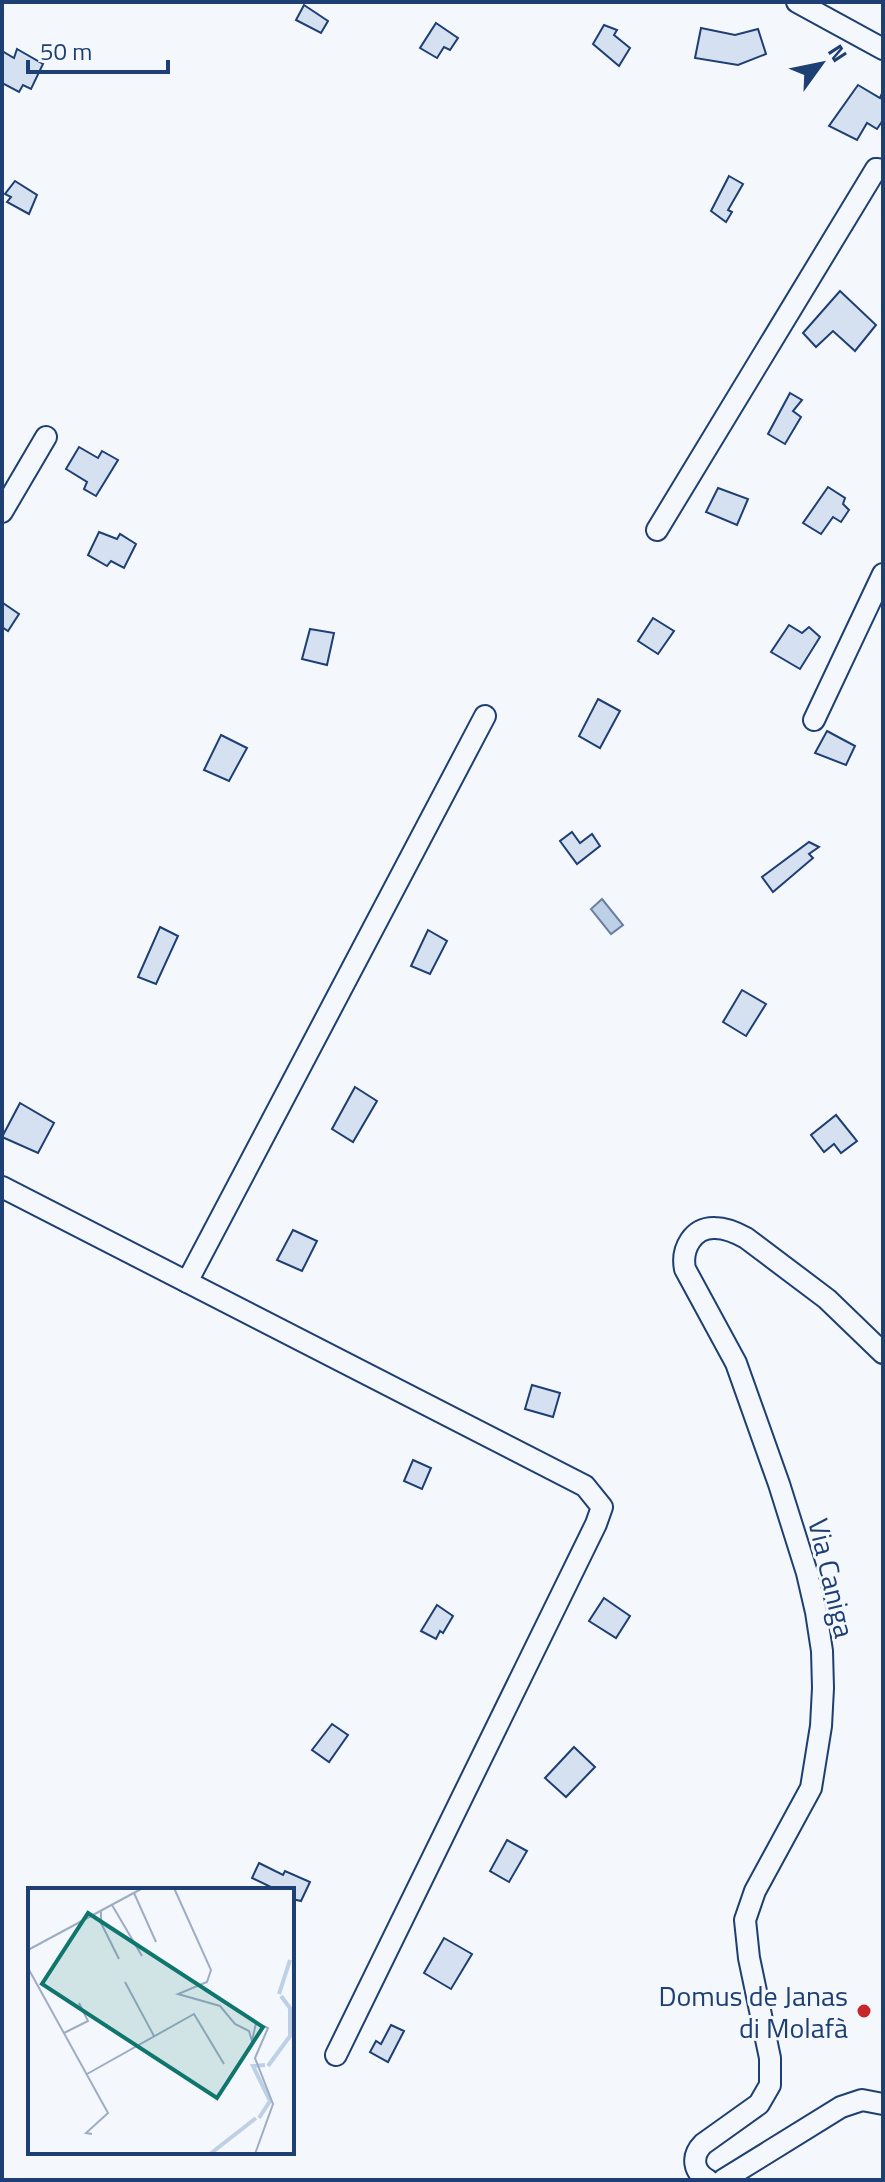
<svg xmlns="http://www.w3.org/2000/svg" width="885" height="2182" font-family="'Titillium Web',sans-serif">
	<rect width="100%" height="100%" fill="#f4f7fb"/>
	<!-- water -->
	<polygon fill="#bed0e5" stroke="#687fa3" stroke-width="2" points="602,899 623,925 611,934 591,909"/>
	<!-- building -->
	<g fill="#d5e0f0" stroke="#1d3f73" stroke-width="2">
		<polygon points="304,5 328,21 321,33 296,20"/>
		<polygon points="436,23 458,38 450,50 444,47 437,58 420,48"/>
		<polygon points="604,25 617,30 614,35 630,48 619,66 593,44"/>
		<polygon points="701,28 735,35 758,29 766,54 738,65 695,58"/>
		<polygon points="17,49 43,64 31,89 23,85 19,92 2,83 2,51 14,58"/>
		<polygon points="858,85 880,98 883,91 883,120 877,129 867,123 857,140 829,126"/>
		<polygon points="729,176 743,184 728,210 732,212 726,222 711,211"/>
		<polygon points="15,181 37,195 29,214 7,202 11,197 5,194"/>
		<polygon points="840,291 876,325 855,351 833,331 816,347 803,333"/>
		<polygon points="790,393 802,400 793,411 801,417 785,444 768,434"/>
		<polygon points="79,447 98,458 102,451 118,460 96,496 84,489 87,482 66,469"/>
		<polygon points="828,487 845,498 843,504 849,510 841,522 833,517 821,534 803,523"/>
		<polygon points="718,488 748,499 737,525 706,512"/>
		<polygon points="99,532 117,539 120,534 136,544 124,568 111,561 107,566 88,555"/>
		<polygon points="3,603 19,614 8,631 2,627"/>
		<polygon points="653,618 674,631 658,654 638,641"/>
		<polygon points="789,625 802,633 809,627 820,637 800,669 771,652"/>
		<polygon points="310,629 334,633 327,665 302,659"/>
		<polygon points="598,699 620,711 600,748 579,736"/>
		<polygon points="827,731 855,746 846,765 815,753"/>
		<polygon points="221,735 247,748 229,781 204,770"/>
		<polygon points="572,832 580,843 592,834 600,846 577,864 560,841"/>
		<polygon points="809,842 819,847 809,854 813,858 773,892 762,877"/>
		<polygon points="160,927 178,936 156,984 138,977"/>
		<polygon points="428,930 447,941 430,974 411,966"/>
		<polygon points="742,990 766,1004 746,1036 723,1022"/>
		<polygon points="355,1087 377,1101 353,1142 332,1129"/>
		<polygon points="20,1103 54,1123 38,1153 2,1137"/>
		<polygon points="836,1115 857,1141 841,1153 834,1144 824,1152 811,1135"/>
		<polygon points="293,1230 317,1241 302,1271 277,1260"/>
		<polygon points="532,1385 560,1393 553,1417 525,1409"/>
		<polygon points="413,1460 431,1468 422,1489 404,1481"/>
		<polygon points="604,1598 630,1616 616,1638 589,1621"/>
		<polygon points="437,1605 453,1616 443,1633 440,1631 436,1639 421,1631"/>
		<polygon points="332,1724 348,1735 329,1762 312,1750"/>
		<polygon points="574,1747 595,1767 566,1797 545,1778"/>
		<polygon points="507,1840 527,1851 509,1882 490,1871"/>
		<polygon points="259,1863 283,1875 285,1871 310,1882 301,1901 292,1899 292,1890 270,1890 271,1887 252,1878"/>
		<polygon points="444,1938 472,1954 451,1989 424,1973"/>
		<polygon points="391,2025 404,2031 388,2062 370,2052 376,2041 381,2044"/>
	</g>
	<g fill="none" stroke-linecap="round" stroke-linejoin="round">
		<defs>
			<g id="minor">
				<polyline points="797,2 883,49"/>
				<polyline points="2,512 46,437"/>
				<polyline points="657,530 876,169 883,170"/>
				<polyline points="814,720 883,574"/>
				<polyline points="2,1187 585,1486 602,1507 596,1524 336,2055"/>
				<polyline points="187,1282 485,716"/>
				<path d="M708,2180C693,2172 691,2156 703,2144L759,2104L770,2085V2058L749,1958L745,1920L755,1891L811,1788L821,1726L823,1688L822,1651L816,1612L807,1573L779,1484L736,1363L685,1269C681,1249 693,1227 715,1228C727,1228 737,1233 746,1238L827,1299L883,1353"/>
				<polyline points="723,2180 841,2107 862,2100 883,2104"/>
			</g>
		</defs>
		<!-- minor casing -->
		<use href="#minor" stroke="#1d3f73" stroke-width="24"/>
		<!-- minor -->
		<use href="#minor" stroke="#f4f7fb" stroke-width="20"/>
	</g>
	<!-- markers -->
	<circle fill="#c62828" stroke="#f4f7fb" stroke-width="3" cx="864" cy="2011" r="8"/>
	<g text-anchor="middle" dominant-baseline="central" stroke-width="6" stroke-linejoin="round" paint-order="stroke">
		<!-- street labels -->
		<g font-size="28" fill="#1d3f73" stroke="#f4f7fb">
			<text transform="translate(832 1578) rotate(77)">Via Caniga</text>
		</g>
		<!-- poi labels -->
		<g font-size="28" fill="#1d3f73" stroke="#f4f7fb" text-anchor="end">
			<text x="848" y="1995">Domus de Janas<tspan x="848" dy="32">di Molafà</tspan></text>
		</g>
	</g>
	<!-- overview -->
	<g transform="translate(28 1888)">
		<rect width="266" height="266" fill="#f4f7fb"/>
		<path fill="none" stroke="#bed0e5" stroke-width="4" d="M251,106L262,72M240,178L262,148V120L253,108M231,230L242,213L225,178L237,177M182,266L228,230"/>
		<path fill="none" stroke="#9eadc5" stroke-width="2" d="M146,0L183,82L179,94L150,106L192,118L207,136L221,143L224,153L228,135L240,140L227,170L245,216L227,266M106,5L128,54M84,17L114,68M73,23V35L91,71M0,62L115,0M0,80L80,225L58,245L64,246M97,94L126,148M36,145L60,133L51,115M59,186L166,126L196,176"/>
		<path fill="#0f766e" fill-opacity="0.15" stroke="#0f766e" stroke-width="4" d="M60,25L235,139L189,210L14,96Z"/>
		<rect width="266" height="266" fill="none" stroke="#1d3f73" stroke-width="4"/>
	</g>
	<!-- border -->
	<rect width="885" height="2182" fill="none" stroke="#1d3f73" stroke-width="8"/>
	<!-- north arrow -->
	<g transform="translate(821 64) rotate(57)" stroke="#f4f7fb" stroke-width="6" paint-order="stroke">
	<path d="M0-6L14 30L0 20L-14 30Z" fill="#1d3f73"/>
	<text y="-12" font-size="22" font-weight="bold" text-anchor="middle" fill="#1d3f73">N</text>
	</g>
	<!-- scale -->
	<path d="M28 60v12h140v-12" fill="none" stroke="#1d3f73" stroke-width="4"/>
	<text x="40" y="60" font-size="24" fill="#1d3f73" stroke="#f4f7fb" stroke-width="6" paint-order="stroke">50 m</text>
</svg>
